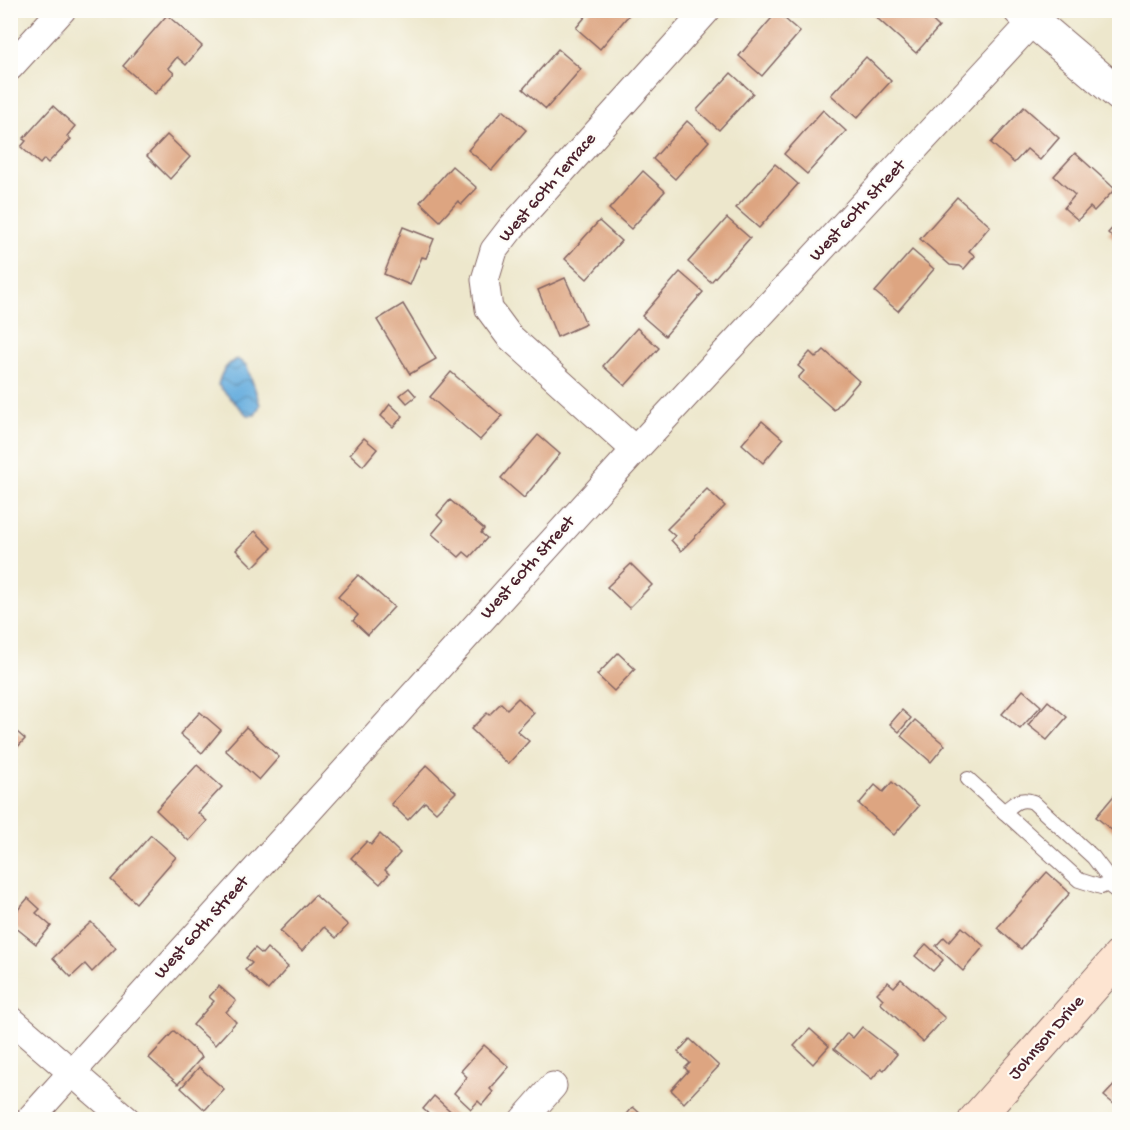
<svg xmlns="http://www.w3.org/2000/svg" width="1130" height="1130" font-family="'Gochi Hand',sans-serif">
	<defs>
		<pattern id="water-waves" width="16" height="10" patternUnits="userSpaceOnUse" patternTransform="scale(1.5)"><rect width="16" height="10" fill="#67aede"/><path d="M0 5q4-4 8 0t8 0" fill="none" stroke="#578db4"/></pattern>
	</defs>
	<rect width="100%" height="100%" fill="#fdfcf7"/>
	<filter id="ink" filterUnits="userSpaceOnUse"><feTurbulence type="fractalNoise" baseFrequency=".0167" numOctaves="2"/><feDisplacementMap in="SourceGraphic" scale="12" xChannelSelector="R" yChannelSelector="G"/><feConvolveMatrix kernelMatrix="1 2 1 2 8 2 1 2 1" color-interpolation-filters="sRGB"/></filter>
	<filter id="wash" filterUnits="userSpaceOnUse"><feTurbulence type="fractalNoise" baseFrequency=".008" numOctaves="4" result="noise"/><feDisplacementMap in="SourceGraphic" scale="24" xChannelSelector="R" yChannelSelector="G"/><feGaussianBlur stdDeviation="1.35" result="paint"/><feColorMatrix in="noise" values="0 0 0 0 0 0 0 0 0 0 0 0 0 0 0 0 0 1.4 0 .05"/><feComposite in="paint" operator="in"/></filter>
	<g filter="url(#wash)">
		<rect width="100%" height="100%" fill="#ede7cc"/>
		<!-- water -->
		<path fill="url(#water-waves)" stroke="#586684" stroke-width="1.5" d="M237,359L246,365L254,386L260,405L255,415H247L218,385C221,373 225,365 237,359Z"/>
		<g id="blocks">
			<!-- building -->
			<g fill="#dda581">
				<polygon points="591,10 633,10 600,49 576,28"/>
				<polygon points="868,10 921,10 939,27 916,53"/>
				<polygon points="777,12 800,32 762,76 739,56"/>
				<polygon points="167,15 202,46 186,65 177,57 168,68 174,73 155,94 123,66"/>
				<polygon points="558,49 581,69 546,109 523,89"/>
				<polygon points="866,57 891,81 857,118 831,95"/>
				<polygon points="731,73 753,93 719,130 697,110"/>
				<polygon points="53,106 75,126 67,136 71,139 48,163 44,159 40,164 21,147 26,141 23,139"/>
				<polygon points="1024,107 1059,138 1040,160 1027,149 1014,163 991,143"/>
				<polygon points="503,110 526,130 492,170 468,150"/>
				<polygon points="823,110 846,131 807,174 784,154"/>
				<polygon points="687,121 709,141 675,179 653,159"/>
				<polygon points="167,135 190,157 170,179 147,156"/>
				<polygon points="1075,153 1115,189 1094,211 1090,207 1078,220 1064,208 1075,195 1054,176"/>
				<polygon points="775,164 798,184 759,228 736,208"/>
				<polygon points="452,166 477,188 462,204 458,201 440,221 420,202"/>
				<polygon points="643,171 665,191 631,229 609,209"/>
				<polygon points="957,197 990,226 969,251 975,256 964,269 960,266 950,265 920,239"/>
				<polygon points="727,218 750,238 711,282 688,262"/>
				<polygon points="1120,220 1120,244 1108,233"/>
				<polygon points="599,221 621,241 587,279 565,259"/>
				<polygon points="403,227 434,239 426,258 422,257 410,285 384,274"/>
				<polygon points="912,250 934,269 898,311 875,292"/>
				<polygon points="680,272 703,292 665,336 642,316"/>
				<polygon points="565,278 586,324 557,337 538,290"/>
				<polygon points="403,304 436,359 410,374 377,320"/>
				<polygon points="637,328 659,348 625,386 603,366"/>
				<polygon points="824,350 859,381 834,410 798,378 804,371 798,366 810,352 816,358"/>
				<polygon points="451,372 502,416 480,440 430,397"/>
				<polygon points="409,388 416,396 407,403 400,395"/>
				<polygon points="390,404 403,416 393,427 381,416"/>
				<polygon points="762,421 783,439 763,463 742,444"/>
				<polygon points="538,435 560,454 524,498 501,478"/>
				<polygon points="364,438 377,449 363,466 350,454"/>
				<polygon points="707,489 725,506 681,551 671,540 675,536 667,529"/>
				<polygon points="450,500 484,529 481,533 487,538 470,557 464,552 459,557 432,534 443,521 437,515"/>
				<polygon points="255,531 272,548 253,567 236,550"/>
				<polygon points="631,564 652,585 629,608 607,587"/>
				<polygon points="358,575 394,607 368,635 353,621 358,615 338,597"/>
				<polygon points="618,653 635,669 614,691 597,675"/>
				<polygon points="1023,690 1041,706 1020,729 1002,714"/>
				<polygon points="518,698 534,713 517,731 529,741 508,764 471,729 487,713 489,715 501,703 507,709"/>
				<polygon points="1048,701 1067,717 1047,740 1028,725"/>
				<polygon points="902,710 911,718 899,732 890,724"/>
				<polygon points="200,712 221,730 202,753 180,734"/>
				<polygon points="915,720 945,745 931,762 901,736"/>
				<polygon points="10,726 25,739 10,755"/>
				<polygon points="246,727 279,757 259,780 225,750"/>
				<polygon points="197,765 222,787 198,813 207,821 189,841 156,810"/>
				<polygon points="427,765 456,792 436,812 425,802 408,820 391,804"/>
				<polygon points="892,782 919,806 894,835 859,804 875,785 883,792"/>
				<polygon points="1117,792 1120,794 1120,837 1096,817"/>
				<polygon points="380,834 400,853 385,870 389,874 380,884 351,858 367,841 371,845"/>
				<polygon points="151,835 176,857 136,903 111,880"/>
				<polygon points="1047,872 1070,893 1021,949 997,928"/>
				<polygon points="315,895 348,925 336,938 324,927 302,951 280,931"/>
				<polygon points="28,898 40,909 36,913 51,926 36,944 10,923 10,919"/>
				<polygon points="91,922 116,948 92,972 85,964 71,977 53,958"/>
				<polygon points="962,927 984,946 963,971 936,946 944,937 949,942"/>
				<polygon points="926,944 943,960 933,971 915,956"/>
				<polygon points="255,948 262,954 267,948 288,967 268,990 245,970 252,963 246,958"/>
				<polygon points="901,979 945,1018 923,1042 880,1003 883,999 877,993 888,982 894,987"/>
				<polygon points="219,986 236,1001 226,1012 236,1022 215,1045 193,1025 214,1001 209,997"/>
				<polygon points="862,1027 897,1054 884,1070 881,1068 872,1079 834,1049 847,1033 853,1038"/>
				<polygon points="810,1029 829,1046 813,1064 794,1046"/>
				<polygon points="174,1031 202,1057 178,1084 149,1058"/>
				<polygon points="690,1039 719,1066 684,1103 671,1090 688,1071 685,1068 690,1063 678,1052"/>
				<polygon points="484,1045 509,1067 490,1089 493,1092 482,1105 478,1101 471,1109 454,1093 467,1077 461,1071"/>
				<polygon points="199,1067 224,1089 205,1110 181,1088"/>
				<polygon points="1120,1079 1120,1109 1104,1096"/>
				<polygon points="434,1096 460,1120 428,1120 431,1116 423,1109"/>
				<polygon points="633,1107 645,1118 622,1120"/>
			</g>
		</g>
	</g>
	<g filter="url(#ink)">
		<use href="#blocks" fill-opacity="0" stroke="#836563" stroke-width="1.5"/>
		<g fill="none" stroke-linecap="round" stroke-linejoin="round">
			<defs>
				<g id="service">
					<polyline points="968,779 1079,880 1101,887 1107,884 1120,894"/>
					<path d="M1004,812C1014,803 1020,797 1033,802L1093,857L1109,878L1107,884"/>
				</g>
				<g id="minor">
					<polyline points="10,67 62,10"/>
					<polyline points="635,450 509,336 489,309 485,280 494,250 511,228 707,10"/>
					<polyline points="10,1019 127,1120"/>
					<polyline points="29,1120 635,450 1033,21"/>
					<polyline points="523,1120 553,1086"/>
				</g>
				<polyline id="tertiary" points="1020,10 1120,95"/>
				<polyline id="secondary" points="975,1120 1120,956"/>
			</defs>
			<!-- service casing -->
			<use href="#service" stroke="#836563" stroke-width="16"/>
			<!-- minor casing -->
			<use href="#minor" stroke="#836563" stroke-width="29"/>
			<!-- tertiary casing -->
			<use href="#tertiary" stroke="#836563" stroke-width="35"/>
			<!-- secondary casing -->
			<use href="#secondary" stroke="#836563" stroke-width="35"/>
			<!-- service -->
			<use href="#service" stroke="#fff" stroke-width="14"/>
			<!-- minor -->
			<use href="#minor" stroke="#fff" stroke-width="27"/>
			<!-- tertiary -->
			<use href="#tertiary" stroke="#fff" stroke-width="33"/>
			<!-- secondary -->
			<use href="#secondary" stroke="#fde4d1" stroke-width="33"/>
		</g>
	</g>
	<g text-anchor="middle" dominant-baseline="central" stroke-width="4.5" stroke-linejoin="round" paint-order="stroke">
		<!-- street labels -->
		<g font-size="18" fill="#4a1f2b" stroke="#fdfcf7">
			<text transform="translate(548 188) rotate(-49)">West 60th Terrace</text>
			<text transform="translate(858 211) rotate(-47)">West 60th Street</text>
			<text transform="translate(528 568) rotate(-48)">West 60th Street</text>
			<text transform="translate(202 928) rotate(-48)">West 60th Street</text>
			<text transform="translate(1047 1038) rotate(-49)">Johnson Drive</text>
		</g>
	</g>
	<!-- margin -->
	<rect width="1130" height="1130" fill="none" stroke="#fdfcf7" stroke-width="36"/>
</svg>
